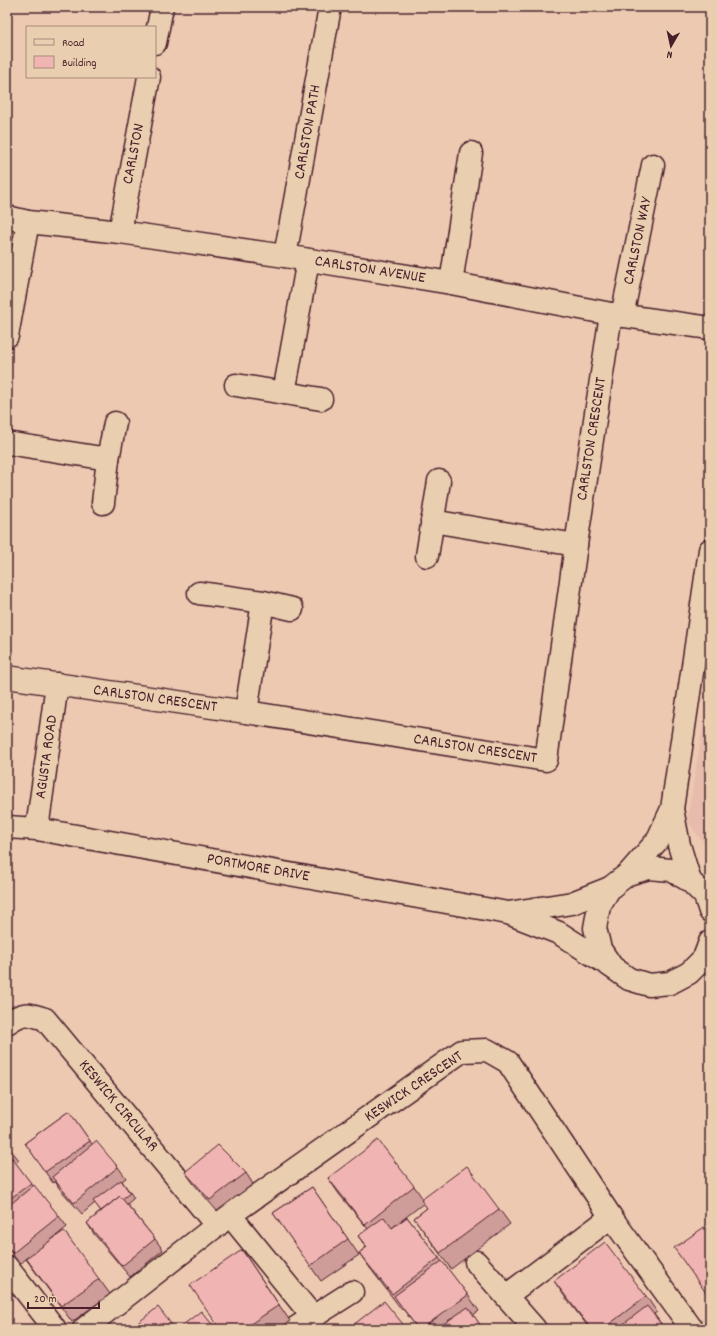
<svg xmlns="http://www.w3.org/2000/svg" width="717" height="1336" font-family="Dekko,sans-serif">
	<rect width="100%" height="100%" fill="#edc9b2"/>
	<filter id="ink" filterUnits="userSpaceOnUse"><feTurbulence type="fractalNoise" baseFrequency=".025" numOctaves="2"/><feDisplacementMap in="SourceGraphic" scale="8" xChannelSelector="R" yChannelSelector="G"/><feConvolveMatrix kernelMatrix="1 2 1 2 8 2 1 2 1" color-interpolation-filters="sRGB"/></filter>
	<g filter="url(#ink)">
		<!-- built -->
		<polygon fill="#e7bcad" points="710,686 710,852 687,820"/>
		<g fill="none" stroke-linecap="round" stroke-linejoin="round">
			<defs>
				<g id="street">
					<polyline points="155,43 162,7"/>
					<polyline points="7,217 28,222 120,232 285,256 451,283 611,314 710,328"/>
					<polyline points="120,232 149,77"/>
					<polyline points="285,256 330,7"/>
					<polyline points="451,283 471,153"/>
					<polyline points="622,316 653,165"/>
					<polyline points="7,336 28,222"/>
					<polyline points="236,385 321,399"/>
					<polyline points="284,393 308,260"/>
					<polyline points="7,443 108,459"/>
					<polyline points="103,503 108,459 115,423"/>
					<polyline points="432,521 576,545"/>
					<polyline points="427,556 439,481"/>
					<polyline points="199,593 263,602 292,609"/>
					<polyline points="7,677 246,712 546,760 576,545 611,314"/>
					<polyline points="246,712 263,602"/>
					<polyline points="672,809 679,845 690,881"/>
					<polyline points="7,827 37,829 508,913 559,933 612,967"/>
					<polyline points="37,829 57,684"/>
					<polyline points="628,874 657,841 672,809 710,550"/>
					<polyline points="710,911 705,896 690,881 671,870 649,868 628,874 610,888 599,906 595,928 600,949 612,967 629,979 649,985 670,983 689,973 704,958 710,942"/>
					<polyline points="508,913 572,903 610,888"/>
					<path d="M7,1023C24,1012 26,1013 45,1019L217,1226"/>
					<polyline points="230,1215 313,1317"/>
					<polyline points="476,1262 535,1329"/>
					<polyline points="7,1267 55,1329"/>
					<polyline points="506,1296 611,1217"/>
					<polyline points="84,1329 230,1215 462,1051 487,1050 508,1062 611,1217 692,1329"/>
					<polyline points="294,1329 352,1292"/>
				</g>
			</defs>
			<!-- street casing -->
			<use href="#street" stroke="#4a1f2b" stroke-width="25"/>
			<!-- street -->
			<use href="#street" stroke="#e9cfb0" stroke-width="22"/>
		</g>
		<!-- wall -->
		<g fill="#ce9c99" stroke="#4a1f2b">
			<polygon points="69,1111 92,1144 118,1167 126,1178 122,1181 134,1198 127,1204 155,1239 163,1250 130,1277 94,1234 87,1223 101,1211 95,1203 82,1214 59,1188 55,1181 53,1183 25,1143"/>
			<polygon points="7,1145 19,1160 15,1163 33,1186 59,1216 67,1227 40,1249 99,1279 110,1294 72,1322 26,1259 20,1264 7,1247"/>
			<polygon points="185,1172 246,1173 253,1184 217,1211 193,1183"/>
			<polygon points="328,1178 414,1186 423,1199 499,1209 510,1224 451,1269 414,1218 427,1208 424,1203 392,1228 407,1217 468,1295 479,1311 473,1315 483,1329 418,1329 403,1309 402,1310 370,1268 359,1253 366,1247 358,1236 368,1229 339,1194"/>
			<polygon points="312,1187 359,1255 321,1281 273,1213"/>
			<polygon points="242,1250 290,1321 278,1329 220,1329"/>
			<polygon points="554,1281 646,1296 657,1312 654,1314 665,1329 590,1329 565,1297"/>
			<polygon points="7,1315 10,1320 7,1322"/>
		</g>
		<!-- building -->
		<g fill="#f0b5b2" stroke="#4a1f2b">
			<polygon points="69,1111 90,1141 45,1172 25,1143"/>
			<polygon points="378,1140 414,1186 365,1225 328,1178"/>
			<polygon points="96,1141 118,1167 74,1203 52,1177"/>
			<polygon points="7,1145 11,1149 7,1153"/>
			<polygon points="218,1145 246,1173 210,1200 185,1172"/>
			<polygon points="12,1158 31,1183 7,1201 7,1161"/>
			<polygon points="467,1166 499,1209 440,1253 414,1218 427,1208 421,1200"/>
			<polygon points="121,1180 130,1193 122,1199 120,1196 101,1211 93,1201"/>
			<polygon points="34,1185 59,1216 13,1253 7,1246 7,1207"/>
			<polygon points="312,1187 348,1239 310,1266 273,1213"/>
			<polygon points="120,1196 155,1239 122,1266 87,1223"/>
			<polygon points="384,1217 392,1228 407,1217 439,1258 392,1294 359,1253 367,1247 358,1236"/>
			<polygon points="710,1223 710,1296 709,1297 674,1248"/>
			<polygon points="64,1231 99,1279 61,1306 26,1258"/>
			<polygon points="605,1242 646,1296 603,1329 591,1329 554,1281"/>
			<polygon points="242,1250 279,1305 243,1329 220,1329 190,1285"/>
			<polygon points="442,1261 468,1295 421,1329 418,1329 394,1296"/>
			<polygon points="384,1301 407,1329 348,1329"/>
			<polygon points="647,1306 665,1329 617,1329"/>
			<polygon points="158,1307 175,1329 130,1329"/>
			<polygon points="468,1307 483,1329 436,1329"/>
			<polygon points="201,1311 216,1329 179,1329 179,1328"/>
		</g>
	</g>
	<g text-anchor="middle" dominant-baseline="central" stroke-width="3" stroke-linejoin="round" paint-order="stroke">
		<!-- street labels -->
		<g font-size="16" fill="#4a1f2b" stroke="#e9cfb0">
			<text transform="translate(308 132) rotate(-80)">CARLSTON PATH</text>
			<text transform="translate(134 154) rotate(-79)">CARLSTON</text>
			<text transform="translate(638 241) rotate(-78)">CARLSTON WAY</text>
			<text transform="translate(370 270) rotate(9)">CARLSTON AVENUE</text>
			<text transform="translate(592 439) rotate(-81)">CARLSTON CRESCENT</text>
			<text transform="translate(155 699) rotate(8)">CARLSTON CRESCENT</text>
			<text transform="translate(475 749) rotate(9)">CARLSTON CRESCENT</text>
			<text transform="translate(47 757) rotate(-82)">AGUSTA ROAD</text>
			<text transform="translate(258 868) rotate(10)">PORTMORE DRIVE</text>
			<text transform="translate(414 1087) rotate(-34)">KESWICK CRESCENT</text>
			<text transform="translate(118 1106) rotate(50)">KESWICK CIRCULAR</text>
		</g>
	</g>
	<!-- margin -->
	<rect width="717" height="1336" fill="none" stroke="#e9cfb0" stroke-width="24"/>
	<rect x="12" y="12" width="693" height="1312" fill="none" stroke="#4a1f2b" stroke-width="1.5" filter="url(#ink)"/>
	<!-- legend -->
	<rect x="26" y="26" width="130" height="52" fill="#e9cfb0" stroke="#a9897b"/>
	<rect x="34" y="39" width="20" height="6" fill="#e9cfb0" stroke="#a9897b"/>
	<text x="62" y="46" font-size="12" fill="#4a1f2b">Road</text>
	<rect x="34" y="56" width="20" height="12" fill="#f0b5b2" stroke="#a9897b"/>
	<text x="62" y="66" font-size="12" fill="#4a1f2b">Building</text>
	<!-- north arrow -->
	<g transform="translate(671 46) rotate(189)" stroke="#e9cfb0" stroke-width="3" paint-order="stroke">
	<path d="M0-3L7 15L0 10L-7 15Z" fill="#4a1f2b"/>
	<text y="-6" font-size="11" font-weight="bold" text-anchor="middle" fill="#4a1f2b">N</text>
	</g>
	<!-- scale -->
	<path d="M28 1302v6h71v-6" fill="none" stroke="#4a1f2b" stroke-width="2"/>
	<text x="34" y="1302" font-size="12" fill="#4a1f2b" stroke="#e9cfb0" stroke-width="3" paint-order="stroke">20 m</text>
</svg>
